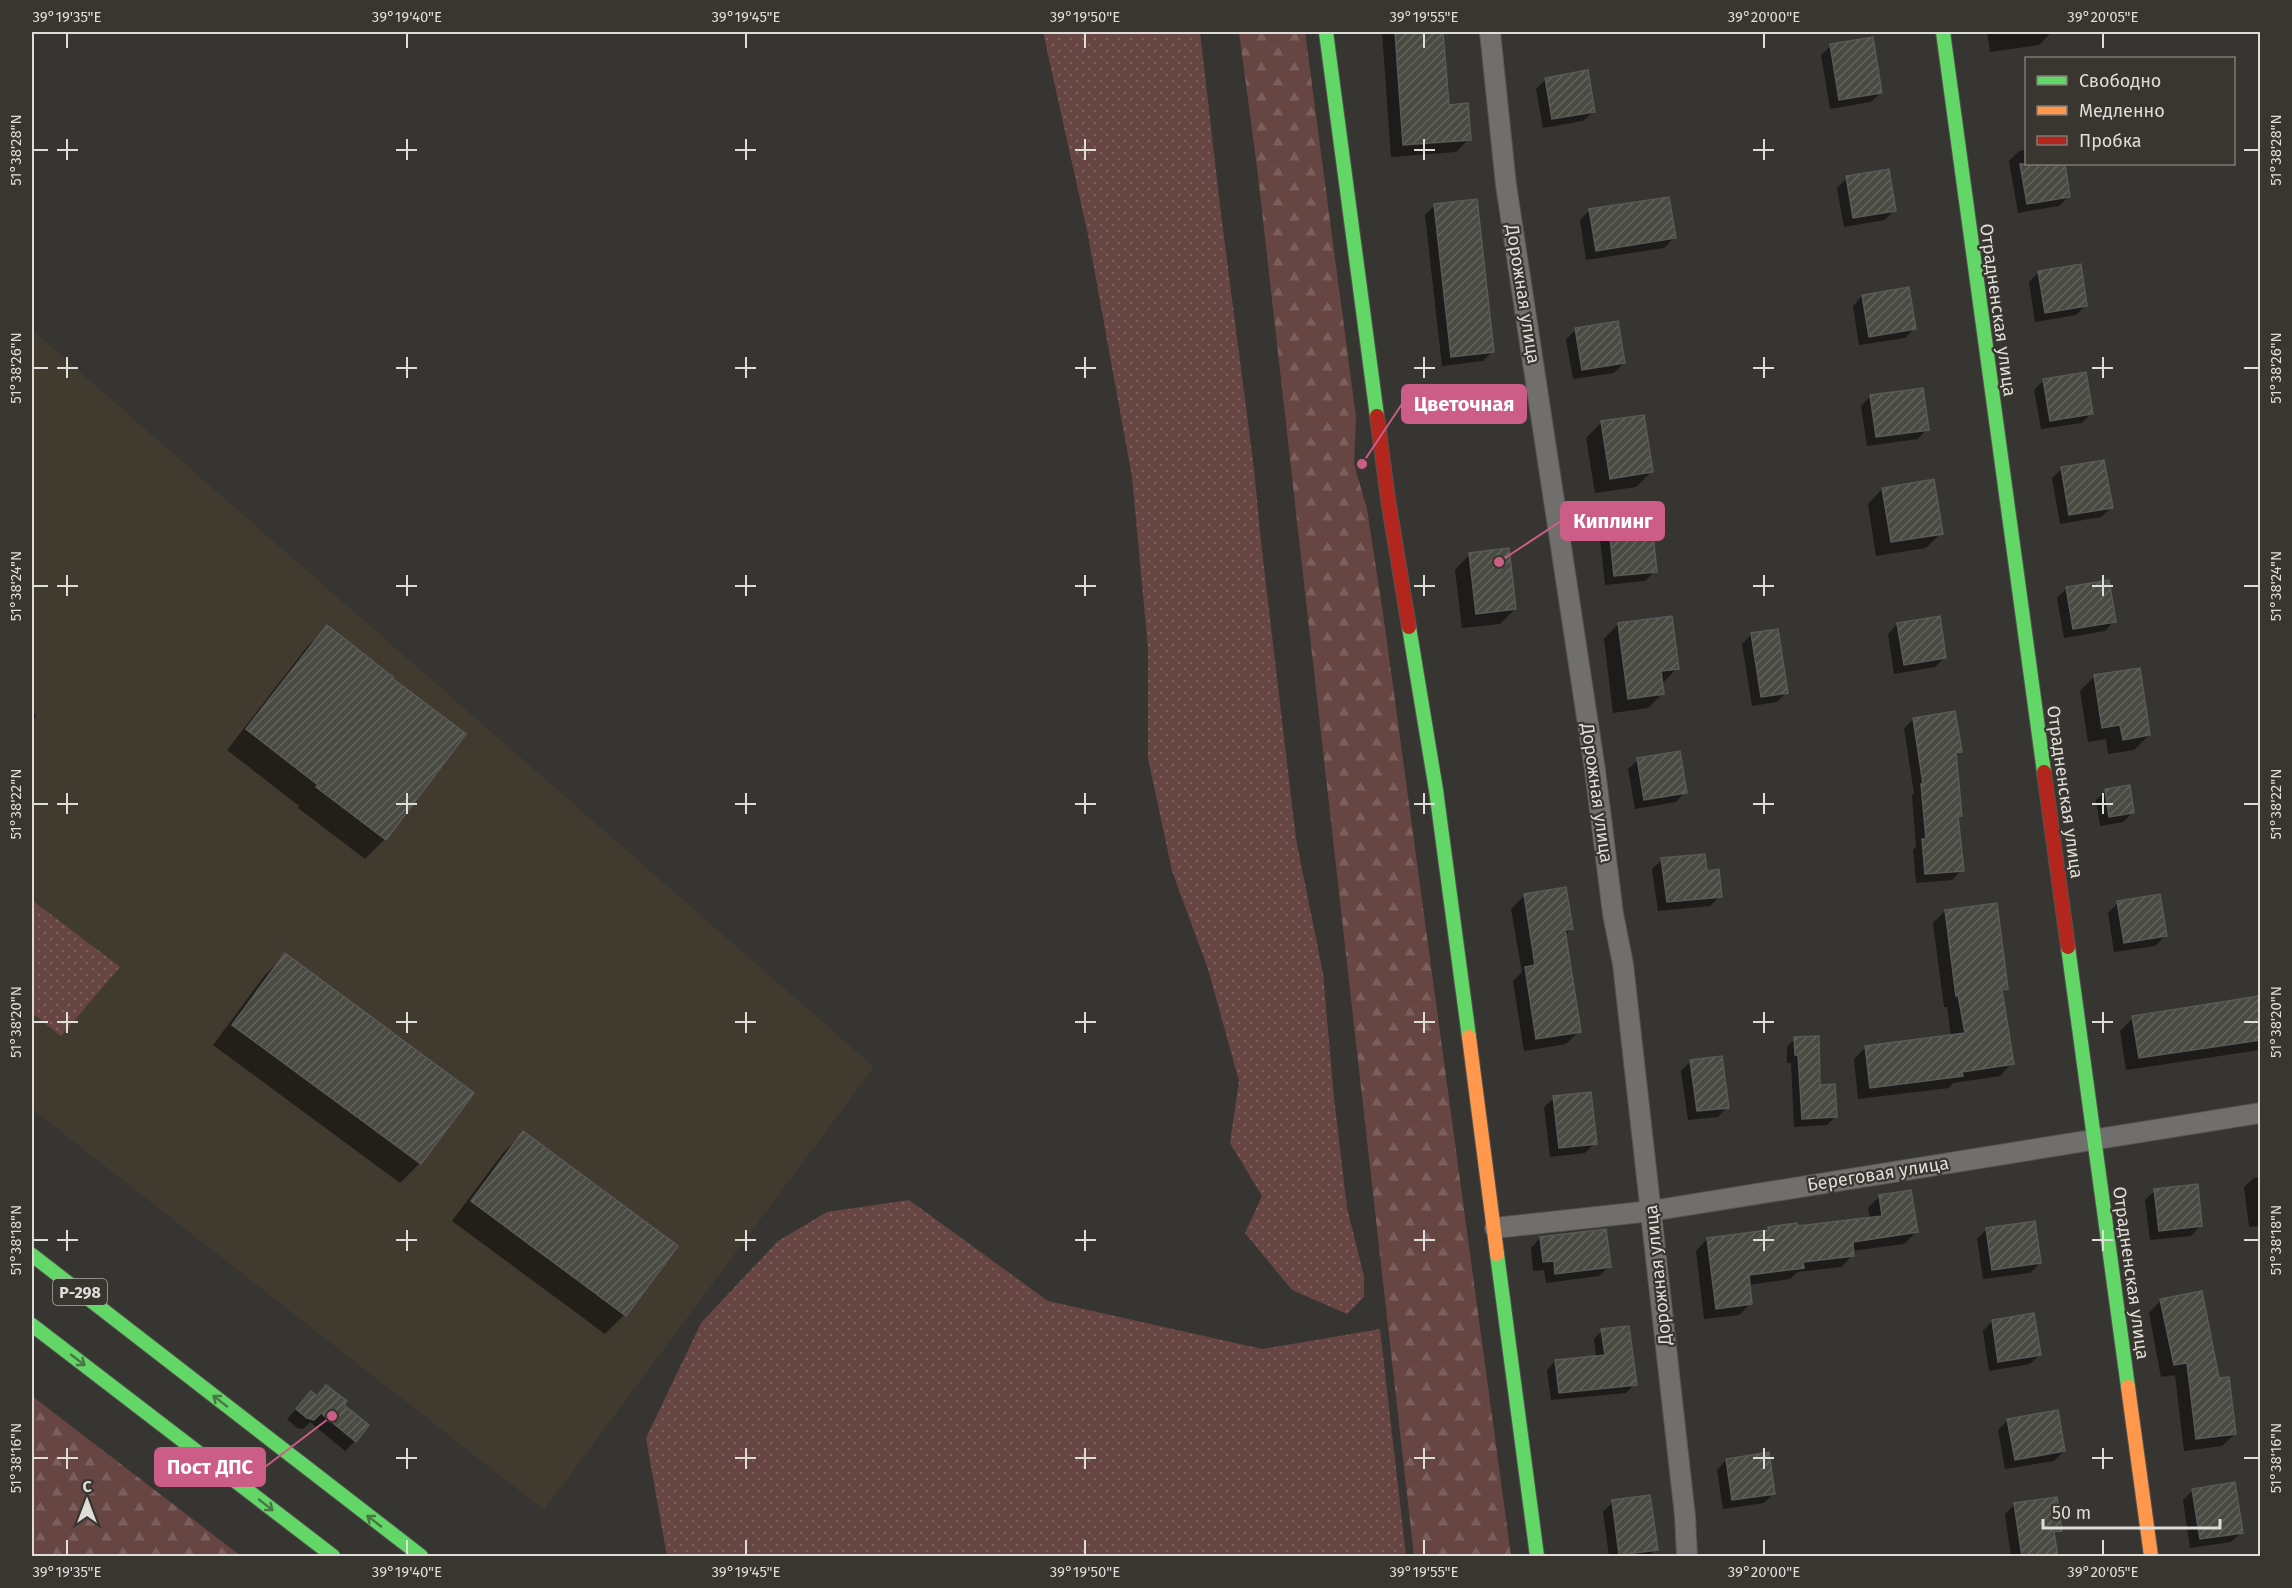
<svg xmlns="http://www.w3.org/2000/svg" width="2292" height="1588" font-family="'Fira Sans',sans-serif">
	<defs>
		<pattern id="grass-dots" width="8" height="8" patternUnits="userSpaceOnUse" patternTransform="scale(1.5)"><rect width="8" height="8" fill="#674542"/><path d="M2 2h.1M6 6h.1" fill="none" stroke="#7c5f5d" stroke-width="1.8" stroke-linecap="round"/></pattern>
		<pattern id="forest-firs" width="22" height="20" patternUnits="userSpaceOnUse" patternTransform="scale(1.5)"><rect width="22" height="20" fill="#674542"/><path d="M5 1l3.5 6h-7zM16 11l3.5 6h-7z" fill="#7c5f5d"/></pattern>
		<pattern id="building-hatch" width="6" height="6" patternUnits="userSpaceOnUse" patternTransform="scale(1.5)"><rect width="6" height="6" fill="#494a41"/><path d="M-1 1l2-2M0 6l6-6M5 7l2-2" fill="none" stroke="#63645c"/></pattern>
	</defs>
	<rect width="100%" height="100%" fill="#373532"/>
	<!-- built -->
	<polygon fill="#403a2f" points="32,330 874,1067 544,1510 32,1109"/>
	<!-- grass -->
	<g fill="url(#grass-dots)">
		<polygon points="1043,32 1200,32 1221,214 1254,469 1262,551 1296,839 1323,973 1334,1098 1347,1208 1364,1276 1364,1297 1347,1314 1292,1290 1245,1233 1262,1196 1230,1143 1239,1081 1208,969 1172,871 1148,758 1148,648 1132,477 1088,235"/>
		<polygon points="32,900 120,967 61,1036 32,1013"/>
		<polygon points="909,1200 1048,1301 1262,1349 1380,1329 1406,1556 667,1556 646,1438 701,1323 778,1241 827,1212"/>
	</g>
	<!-- forest -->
	<g fill="url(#forest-firs)">
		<polygon points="1239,32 1305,32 1356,417 1354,464 1367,509 1385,627 1511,1556 1414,1556 1257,167"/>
		<polygon points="32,1396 216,1537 241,1556 32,1556"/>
	</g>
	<!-- shadow -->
	<g fill="#0007">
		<polygon points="1382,32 1442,32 1448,107 1469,139 1456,152 1391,157"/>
		<polygon points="1987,32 2049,32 2049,35 2039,45 1990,52"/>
		<polygon points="1831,46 1880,93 1871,102 1830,109 1821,55"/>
		<polygon points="1546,79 1593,112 1583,121 1543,128 1536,89"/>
		<polygon points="2026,150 2026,164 2063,164 2068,197 2059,206 2018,213 2009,161 2019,151"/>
		<polygon points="1847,178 1894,210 1885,220 1844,227 1837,188"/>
		<polygon points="1435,205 1493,351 1483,361 1442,366 1425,215"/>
		<polygon points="1590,210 1674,238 1664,248 1586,260 1580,220"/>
		<polygon points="2039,272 2086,305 2076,315 2035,322 2029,282"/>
		<polygon points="1862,296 1915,328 1905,338 1859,345 1853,306"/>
		<polygon points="1576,330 1624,363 1614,373 1573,379 1566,339"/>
		<polygon points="2044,380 2092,413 2082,423 2041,429 2034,390"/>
		<polygon points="1871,396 1927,429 1918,439 1867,446 1861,406"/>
		<polygon points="1601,423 1651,472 1636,487 1595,493 1586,438"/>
		<polygon points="2062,469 2111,508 2101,517 2060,524 2052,478"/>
		<polygon points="1882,489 1941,533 1926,548 1876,556 1868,504"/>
		<polygon points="1610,529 1655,571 1645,581 1605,585 1600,539"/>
		<polygon points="1469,555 1515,609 1500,624 1462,628 1455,570"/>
		<polygon points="2067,588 2114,621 2105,631 2064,638 2057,598"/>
		<polygon points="1618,624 1677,668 1662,684 1663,693 1648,708 1613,713 1604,639"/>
		<polygon points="1897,624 1945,657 1935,667 1894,674 1888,634"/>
		<polygon points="327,627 385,839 365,859 298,808 299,806 227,750 307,647"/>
		<polygon points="1751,635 1787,692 1777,702 1752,706 1742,644"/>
		<polygon points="2095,676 2149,735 2134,750 2108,754 2106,739 2088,742 2080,691"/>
		<polygon points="32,712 36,716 32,722"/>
		<polygon points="1913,719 1960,752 1955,758 1960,815 1957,819 1962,870 1952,880 1916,883 1913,850 1916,847 1912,796 1914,793 1904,729"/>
		<polygon points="1638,760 1685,792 1676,802 1635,809 1628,769"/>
		<polygon points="2106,791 2132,813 2123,822 2100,826 2096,800"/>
		<polygon points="1662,860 1705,873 1720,896 1710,906 1658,911 1652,869"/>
		<polygon points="1524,896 1572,928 1564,936 1579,1031 1566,1044 1524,1051 1513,981 1522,972 1511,909"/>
		<polygon points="2118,903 2165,936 2155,946 2114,952 2108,913"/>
		<polygon points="1945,911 2007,988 2001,994 2012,1063 2000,1076 1953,1083 1949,1088 1858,1099 1854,1059 1866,1047 1951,1036 1947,1007 1944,1007 1933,923"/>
		<polygon points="285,955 420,1163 400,1183 213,1045 265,975"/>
		<polygon points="2260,998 2260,1050 2126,1070 2120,1031 2133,1018"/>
		<polygon points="1795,1039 1835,1117 1827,1125 1794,1127 1791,1063 1787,1063 1787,1047"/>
		<polygon points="1691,1061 1727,1107 1718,1117 1688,1120 1681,1071"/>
		<polygon points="1554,1098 1595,1143 1585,1153 1550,1157 1544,1107"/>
		<polygon points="523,1133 624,1315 605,1334 452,1221 503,1153"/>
		<polygon points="2260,1177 2260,1226 2249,1227 2244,1187 2254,1178"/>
		<polygon points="2155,1191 2200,1226 2191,1236 2150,1240 2145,1200"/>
		<polygon points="1880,1196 1916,1232 1904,1244 1852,1251 1853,1255 1841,1267 1798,1272 1790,1279 1748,1285 1751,1303 1739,1315 1704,1319 1696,1251 1707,1239 1766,1232 1769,1228 1797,1228 1870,1219 1868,1208"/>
		<polygon points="1987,1229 2040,1263 2030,1273 1983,1279 1977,1239"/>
		<polygon points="1540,1238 1609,1267 1599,1276 1546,1283 1544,1270 1533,1271 1531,1248"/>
		<polygon points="2161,1300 2235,1434 2222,1446 2184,1451 2175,1375 2161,1377 2149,1313"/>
		<polygon points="1992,1321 2040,1354 2030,1364 1989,1371 1983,1331"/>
		<polygon points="1602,1331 1635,1384 1626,1393 1551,1400 1547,1370 1555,1361 1596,1357 1594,1339"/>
		<polygon points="326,1387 342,1405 355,1441 345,1451 310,1422 303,1429 297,1428 287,1419 311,1393 316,1397"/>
		<polygon points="2008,1420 2064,1451 2054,1461 2005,1469 1998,1430"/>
		<polygon points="1726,1460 1774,1493 1764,1503 1723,1509 1717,1470"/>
		<polygon points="2193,1490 2241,1533 2231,1542 2190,1548 2183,1500"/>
		<polygon points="1613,1502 1656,1549 1649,1556 1609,1556 1603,1512"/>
		<polygon points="2015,1504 2060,1530 2053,1537 2056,1556 2011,1556 2005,1514"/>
	</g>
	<!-- building -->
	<g fill="url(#building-hatch)" stroke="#5a5957" stroke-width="1.5">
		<polygon points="1395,32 1443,32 1449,105 1468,103 1471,140 1403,145"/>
		<polygon points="1873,37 1882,93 1839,100 1830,44"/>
		<polygon points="1588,70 1595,112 1552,119 1545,78"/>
		<polygon points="2020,164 2065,164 2070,197 2027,204"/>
		<polygon points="1889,169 1896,211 1853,218 1846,176"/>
		<polygon points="1669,197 1676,238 1596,251 1589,209"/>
		<polygon points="1477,199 1494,352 1451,357 1434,204"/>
		<polygon points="2081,264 2087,306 2045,313 2038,271"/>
		<polygon points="1909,287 1916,329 1869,337 1862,295"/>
		<polygon points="1618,321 1625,363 1582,370 1575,328"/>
		<polygon points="2086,372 2093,414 2050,421 2043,379"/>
		<polygon points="1923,388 1929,430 1876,437 1870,395"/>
		<polygon points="1644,415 1653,472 1610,479 1601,421"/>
		<polygon points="2104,460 2113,508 2069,515 2061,467"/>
		<polygon points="1934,479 1943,534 1891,542 1882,488"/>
		<polygon points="1652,524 1657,572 1614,576 1609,528"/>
		<polygon points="1509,548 1516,609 1476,614 1469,553"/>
		<polygon points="2109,580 2116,622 2073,629 2066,587"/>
		<polygon points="1672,616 1679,669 1661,671 1664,694 1628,699 1618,623"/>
		<polygon points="1940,616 1946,658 1904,665 1897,623"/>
		<polygon points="327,625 393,677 392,678 466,734 386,840 316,787 318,785 246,729"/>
		<polygon points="1778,629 1788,693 1761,697 1751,633"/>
		<polygon points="2140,668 2150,735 2123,740 2120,725 2102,728 2094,675"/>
		<polygon points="1955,711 1962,752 1956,753 1962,816 1958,816 1964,871 1925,874 1922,839 1926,839 1921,784 1923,784 1913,718"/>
		<polygon points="1680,751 1687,793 1644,800 1637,758"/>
		<polygon points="2130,785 2134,813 2109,817 2105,789"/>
		<polygon points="1705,854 1707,871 1719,869 1722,897 1667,902 1661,858"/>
		<polygon points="1566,887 1573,929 1565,930 1581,1032 1536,1039 1525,967 1535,965 1524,894"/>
		<polygon points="2160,894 2167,936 2124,943 2117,901"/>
		<polygon points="1997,903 2008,989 2002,990 2014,1064 1962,1072 1963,1076 1870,1088 1865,1046 1965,1033 1958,995 1956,996 1945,910"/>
		<polygon points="285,953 474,1093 421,1164 232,1025"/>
		<polygon points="2260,996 2260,1040 2139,1058 2132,1016"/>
		<polygon points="1819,1036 1820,1085 1835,1084 1837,1117 1802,1119 1798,1055 1795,1055 1794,1037"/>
		<polygon points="1722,1056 1729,1108 1697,1111 1690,1060"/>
		<polygon points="1591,1092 1597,1144 1559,1148 1553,1096"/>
		<polygon points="523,1131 678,1246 626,1316 471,1201"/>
		<polygon points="2198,1184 2202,1226 2159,1231 2154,1189"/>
		<polygon points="1911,1190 1918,1232 1853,1242 1854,1256 1803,1262 1804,1268 1749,1275 1752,1304 1716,1309 1707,1238 1769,1230 1768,1227 1797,1223 1798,1226 1882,1216 1879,1195"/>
		<polygon points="2035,1221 2041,1263 1992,1270 1986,1228"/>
		<polygon points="1606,1229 1611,1267 1555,1274 1554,1261 1543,1262 1540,1237"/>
		<polygon points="2202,1291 2219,1378 2229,1377 2236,1434 2196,1439 2187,1363 2174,1365 2160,1299"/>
		<polygon points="2034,1313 2041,1355 1998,1362 1992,1320"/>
		<polygon points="1629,1326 1637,1385 1559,1393 1555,1360 1605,1355 1601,1329"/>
		<polygon points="326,1385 347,1401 344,1405 369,1425 356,1442 321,1413 314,1420 307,1418 296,1409 311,1391 317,1396"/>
		<polygon points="2058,1410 2065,1451 2015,1460 2007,1419"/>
		<polygon points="1769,1452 1775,1494 1732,1500 1726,1459"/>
		<polygon points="2235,1482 2243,1533 2200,1539 2192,1489"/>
		<polygon points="1650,1495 1658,1550 1619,1555 1612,1500"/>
		<polygon points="2057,1497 2062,1531 2054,1532 2058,1557 2022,1557 2014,1503"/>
	</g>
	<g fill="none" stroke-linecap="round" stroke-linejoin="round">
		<defs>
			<g id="street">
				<polyline points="1490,32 1506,185 1595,770 1613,914 1623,964 1685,1516 1687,1556"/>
				<polyline points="1495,1228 1651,1211 2260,1113"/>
			</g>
			<g id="fast">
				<polyline points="1326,32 1377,416"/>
				<polyline points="1943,32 2044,772"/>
				<polyline points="1409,627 1436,790 1469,1037"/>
				<polyline points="2068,947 2128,1387"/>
				<polyline points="1497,1254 1537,1556"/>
				<polyline points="32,1255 421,1556"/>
				<polyline points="32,1325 333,1556"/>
			</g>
			<g id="slow">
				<polyline points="1469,1037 1497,1254"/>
				<polyline points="2128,1387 2151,1556"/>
			</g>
			<g id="jam">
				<polyline points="1377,416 1388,499 1409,627"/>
				<polyline points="2044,772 2068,947"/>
			</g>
		</defs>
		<!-- street casing -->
		<use href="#street" stroke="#555350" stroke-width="22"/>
		<!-- fast casing -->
		<use href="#fast" stroke="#555350" stroke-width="16"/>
		<!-- slow casing -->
		<use href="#slow" stroke="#555350" stroke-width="16"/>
		<!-- jam casing -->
		<use href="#jam" stroke="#555350" stroke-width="16"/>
		<!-- street -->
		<use href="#street" stroke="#706f6d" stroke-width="20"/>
		<!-- fast -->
		<use href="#fast" stroke="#63d668" stroke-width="14"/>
		<!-- slow -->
		<use href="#slow" stroke="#ff974d" stroke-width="14"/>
		<!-- jam -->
		<use href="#jam" stroke="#b3261e" stroke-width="14"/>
	</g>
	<!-- one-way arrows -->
	<defs><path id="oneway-shaft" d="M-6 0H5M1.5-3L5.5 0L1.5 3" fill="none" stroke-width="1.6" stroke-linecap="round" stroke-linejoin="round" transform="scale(1.5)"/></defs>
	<g stroke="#4a7646">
		<use href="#oneway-shaft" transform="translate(78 1360) rotate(38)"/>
		<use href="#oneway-shaft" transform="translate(220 1401) rotate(-142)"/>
		<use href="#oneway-shaft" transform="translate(266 1505) rotate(38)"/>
		<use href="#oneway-shaft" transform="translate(374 1521) rotate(-142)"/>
	</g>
	<!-- ticks -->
	<path fill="none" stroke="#dfddd9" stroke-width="2" d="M67,33V48M407,33V48M746,33V48M1085,33V48M1424,33V48M1764,33V48M2103,33V48M67,139V160M407,139V160M746,139V160M1085,139V160M1424,139V160M1764,139V160M33,150H48M57,150H78M396,150H417M735,150H756M1075,150H1096M1414,150H1435M1753,150H1774M2244,150H2259M67,357V378M407,357V378M746,357V378M1085,357V378M1424,357V378M1764,357V378M2103,357V378M33,368H48M57,368H78M396,368H417M735,368H756M1075,368H1096M1414,368H1435M1753,368H1774M2092,368H2113M2244,368H2259M67,575V596M407,575V596M746,575V596M1085,575V596M1424,575V596M1764,575V596M2103,575V596M33,586H48M57,586H78M396,586H417M735,586H756M1075,586H1096M1414,586H1435M1753,586H1774M2092,586H2113M2244,586H2259M67,793V814M407,793V814M746,793V814M1085,793V814M1424,793V814M1764,793V814M2103,793V814M33,804H48M57,804H78M396,804H417M735,804H756M1075,804H1096M1414,804H1435M1753,804H1774M2092,804H2113M2244,804H2259M67,1012V1033M407,1012V1033M746,1012V1033M1085,1012V1033M1424,1012V1033M1764,1012V1033M2103,1012V1033M33,1022H48M57,1022H78M396,1022H417M735,1022H756M1075,1022H1096M1414,1022H1435M1753,1022H1774M2092,1022H2113M2244,1022H2259M67,1230V1251M407,1230V1251M746,1230V1251M1085,1230V1251M1424,1230V1251M1764,1230V1251M2103,1230V1251M33,1240H48M57,1240H78M396,1240H417M735,1240H756M1075,1240H1096M1414,1240H1435M1753,1240H1774M2092,1240H2113M2244,1240H2259M67,1448V1469M407,1448V1469M746,1448V1469M1085,1448V1469M1424,1448V1469M1764,1448V1469M2103,1448V1469M33,1458H48M57,1458H78M396,1458H417M735,1458H756M1075,1458H1096M1414,1458H1435M1753,1458H1774M2092,1458H2113M2244,1458H2259M67,1540V1555M407,1540V1555M746,1540V1555M1085,1540V1555M1424,1540V1555M1764,1540V1555M2103,1540V1555"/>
	<g text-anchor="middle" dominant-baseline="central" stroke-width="4.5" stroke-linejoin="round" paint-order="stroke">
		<!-- shield labels -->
		<rect fill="#393630" stroke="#adaba6" stroke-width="1.5" x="53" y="1279" width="54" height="26" rx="4.5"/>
		<g font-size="16" font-weight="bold" fill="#dfddd9">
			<text x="80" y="1292">Р-298</text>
		</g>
		<!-- street labels -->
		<g font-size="18" fill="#dfddd9" stroke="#393630">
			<text transform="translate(1523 294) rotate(81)">Дорожная улица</text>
			<text transform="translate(1998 310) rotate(82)">Отрадненская улица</text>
			<text transform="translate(2065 792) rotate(82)">Отрадненская улица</text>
			<text transform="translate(1597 793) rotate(82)">Дорожная улица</text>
			<text transform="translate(1878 1174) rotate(-9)">Береговая улица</text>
			<text transform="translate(2131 1273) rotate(82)">Отрадненская улица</text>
			<text transform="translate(1658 1275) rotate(-96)">Дорожная улица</text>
		</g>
	</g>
	<!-- callouts -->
	<path fill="none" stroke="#cc5d87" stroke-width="2" d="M1362 464L1402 404M1499 562L1561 521M332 1416L265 1467"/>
	<g fill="#cc5d87" stroke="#393630" stroke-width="2">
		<circle cx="1362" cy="464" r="6"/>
		<circle cx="1499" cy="562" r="6"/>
		<circle cx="332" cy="1416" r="6"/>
	</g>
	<g fill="#cc5d87" stroke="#cc5d87" stroke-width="2">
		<rect x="1402" y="385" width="124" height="38" rx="6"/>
		<rect x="1561" y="502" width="103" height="38" rx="6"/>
		<rect x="155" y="1448" width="110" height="38" rx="6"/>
	</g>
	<g font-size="20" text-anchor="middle" font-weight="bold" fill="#fff">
		<text x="1464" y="411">Цветочная</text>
		<text x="1613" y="528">Киплинг</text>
		<text x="210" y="1474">Пост ДПС</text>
	</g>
	<!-- border -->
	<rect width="2292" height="1588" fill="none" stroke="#393630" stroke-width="66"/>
	<!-- legend -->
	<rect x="2025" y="57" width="210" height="108" fill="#393630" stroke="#7b7974" stroke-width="1.5"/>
	<rect x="2037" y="76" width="30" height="9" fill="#63d668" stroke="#7b7974" stroke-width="1.5"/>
	<text x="2079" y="87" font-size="18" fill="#dfddd9">Свободно</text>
	<rect x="2037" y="106" width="30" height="9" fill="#ff974d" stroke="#7b7974" stroke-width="1.5"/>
	<text x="2079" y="117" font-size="18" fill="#dfddd9">Медленно</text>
	<rect x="2037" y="136" width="30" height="9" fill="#b3261e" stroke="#7b7974" stroke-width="1.5"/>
	<text x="2079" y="147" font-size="18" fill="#dfddd9">Пробка</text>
	<!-- north arrow -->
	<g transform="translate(87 1501)" stroke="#393630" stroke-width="4.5" paint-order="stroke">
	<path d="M0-4.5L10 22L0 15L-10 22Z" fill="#dfddd9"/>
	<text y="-9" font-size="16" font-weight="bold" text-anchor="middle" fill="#dfddd9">С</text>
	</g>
	<!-- scale -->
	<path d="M2043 1519v9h177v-9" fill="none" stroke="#dfddd9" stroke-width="3"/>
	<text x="2052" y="1519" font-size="18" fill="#dfddd9" stroke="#393630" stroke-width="4.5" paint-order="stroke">50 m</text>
	<rect x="33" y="33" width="2226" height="1522" fill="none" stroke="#dfddd9" stroke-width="2"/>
	<g font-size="15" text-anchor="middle" fill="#dfddd9">
		<text x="67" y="22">39°19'35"E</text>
		<text x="407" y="22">39°19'40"E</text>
		<text x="746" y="22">39°19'45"E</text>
		<text x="1085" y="22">39°19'50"E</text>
		<text x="1424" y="22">39°19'55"E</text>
		<text x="1764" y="22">39°20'00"E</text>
		<text x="2103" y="22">39°20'05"E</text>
		<text transform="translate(16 150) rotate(-90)" y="5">51°38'28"N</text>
		<text transform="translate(2276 150) rotate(-90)" y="5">51°38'28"N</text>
		<text transform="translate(16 368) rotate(-90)" y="5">51°38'26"N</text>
		<text transform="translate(2276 368) rotate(-90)" y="5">51°38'26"N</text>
		<text transform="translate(16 586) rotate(-90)" y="5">51°38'24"N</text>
		<text transform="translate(2276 586) rotate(-90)" y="5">51°38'24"N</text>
		<text transform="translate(16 804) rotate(-90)" y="5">51°38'22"N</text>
		<text transform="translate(2276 804) rotate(-90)" y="5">51°38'22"N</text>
		<text transform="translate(16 1022) rotate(-90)" y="5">51°38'20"N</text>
		<text transform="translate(2276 1022) rotate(-90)" y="5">51°38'20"N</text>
		<text transform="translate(16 1240) rotate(-90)" y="5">51°38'18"N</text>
		<text transform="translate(2276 1240) rotate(-90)" y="5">51°38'18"N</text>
		<text transform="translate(16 1458) rotate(-90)" y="5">51°38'16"N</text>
		<text transform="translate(2276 1458) rotate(-90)" y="5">51°38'16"N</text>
		<text x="67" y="1577">39°19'35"E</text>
		<text x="407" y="1577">39°19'40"E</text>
		<text x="746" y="1577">39°19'45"E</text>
		<text x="1085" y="1577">39°19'50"E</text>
		<text x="1424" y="1577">39°19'55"E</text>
		<text x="1764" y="1577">39°20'00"E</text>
		<text x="2103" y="1577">39°20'05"E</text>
	</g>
</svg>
